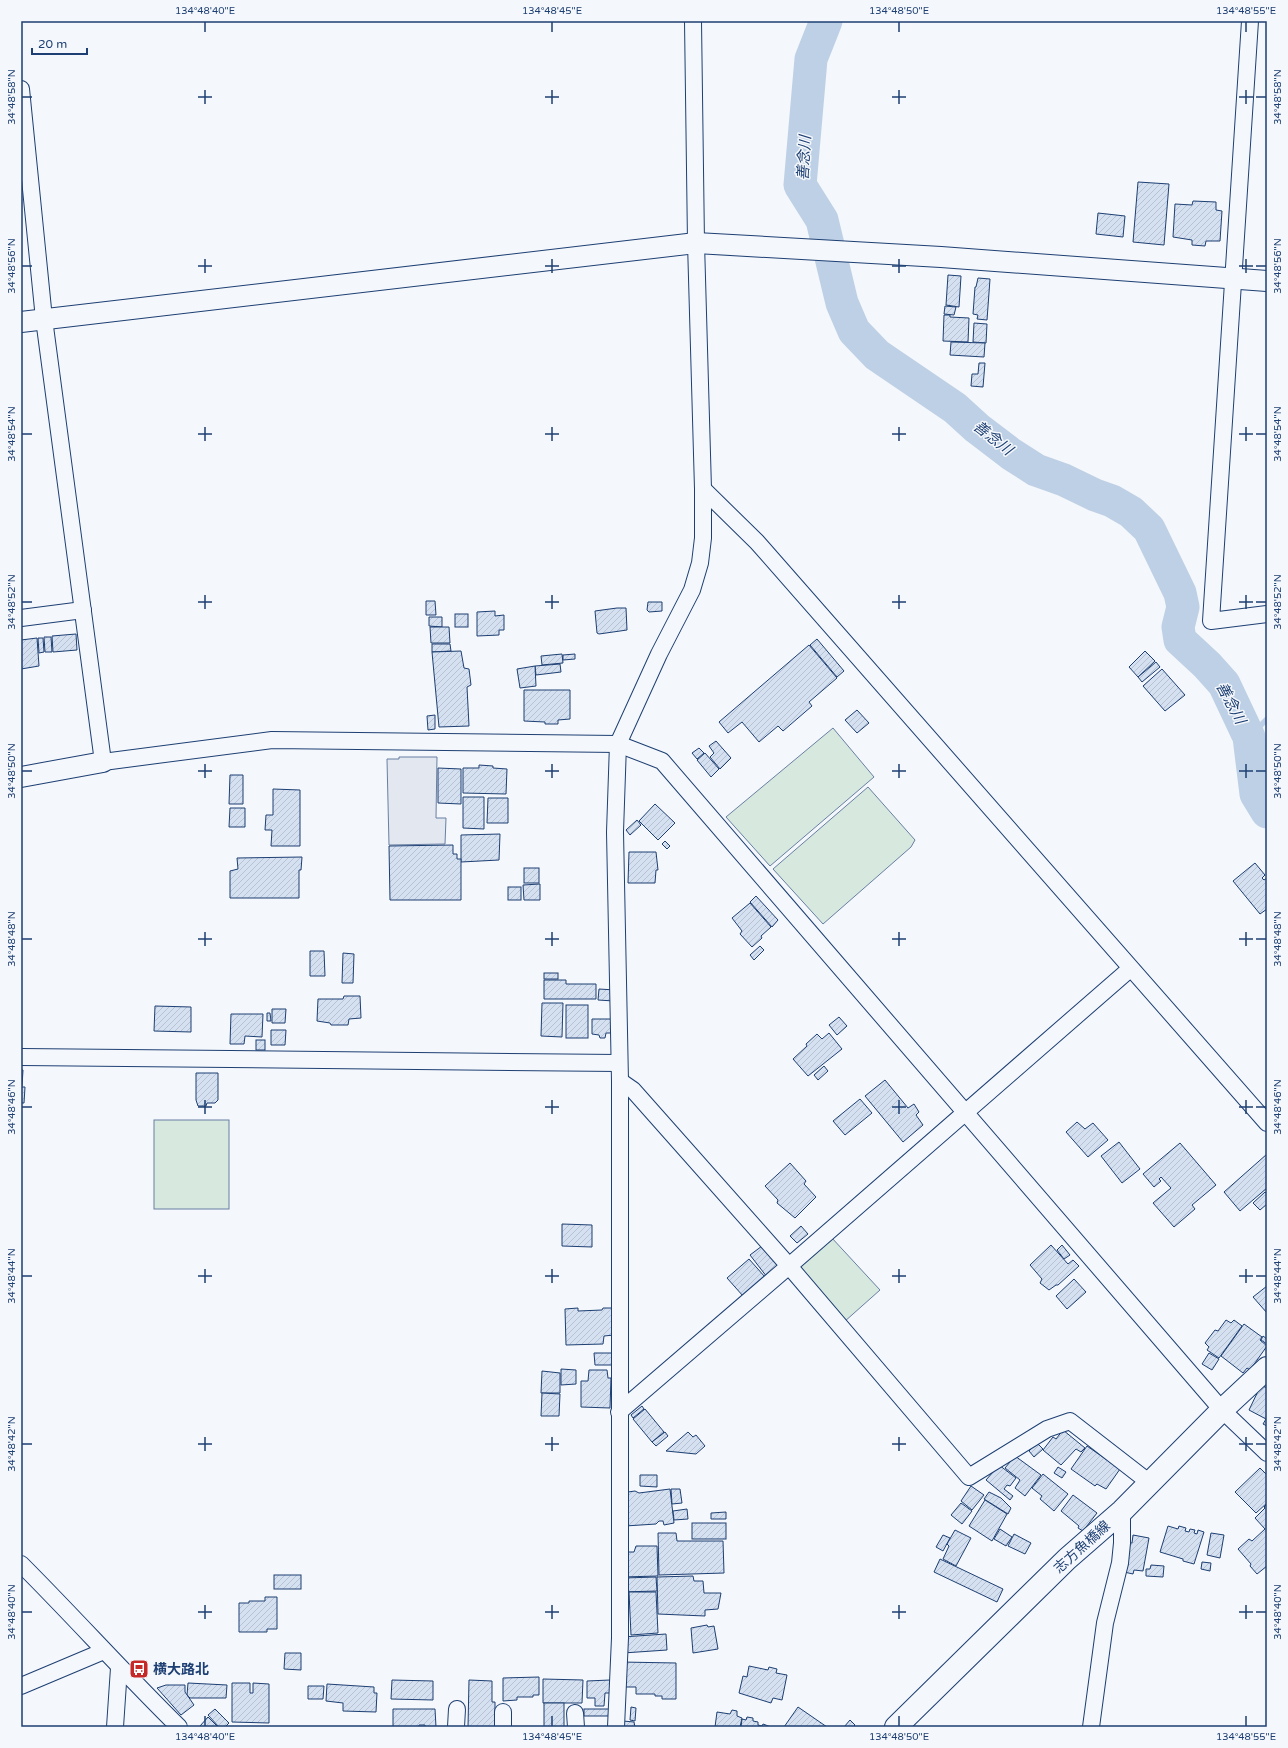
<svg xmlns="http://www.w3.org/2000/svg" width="1288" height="1748" font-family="'Varela Round','Noto Sans JP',sans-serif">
	<defs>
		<pattern id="building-hatch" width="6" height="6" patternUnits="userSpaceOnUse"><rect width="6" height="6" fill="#d5e0f0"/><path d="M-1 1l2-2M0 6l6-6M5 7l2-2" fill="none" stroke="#b6c1d1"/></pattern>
	</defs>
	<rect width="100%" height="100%" fill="#f4f7fb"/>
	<!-- green -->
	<g fill="#d7e8df" stroke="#687fa3">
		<polygon points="833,728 874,777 770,866 726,817"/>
		<polygon points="868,787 915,840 911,847 823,924 773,869"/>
		<rect x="154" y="1120" width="75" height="89"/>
		<polygon points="831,1237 880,1290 844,1322 799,1271 800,1261"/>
	</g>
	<!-- parking -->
	<polygon fill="#e3e8f0" stroke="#687fa3" points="399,757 437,757 436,818 446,818 445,844 389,845 387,759 399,759"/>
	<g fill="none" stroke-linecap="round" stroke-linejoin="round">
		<!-- stream -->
		<polyline stroke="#bed0e5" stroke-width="5.5" points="1249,737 1267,719"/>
		<!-- river -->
		<polyline stroke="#bed0e5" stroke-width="33" points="826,21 811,59 800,185 822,220 842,303 854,331 877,355 955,408 977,428 1011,454 1036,470 1064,480 1095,495 1112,501 1131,512 1149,529 1180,593 1183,607 1178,627 1180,640 1207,665 1224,684 1249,737 1256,794 1267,812"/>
	</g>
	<!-- building -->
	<g fill="url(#building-hatch)" stroke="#1d3f73">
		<polygon points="1138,182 1169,184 1164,245 1133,242"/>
		<polygon points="1193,201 1216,202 1216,210 1222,211 1220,241 1206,241 1205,246 1192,245 1192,240 1173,237 1175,204 1192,205"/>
		<polygon points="1098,213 1125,216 1123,237 1096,234"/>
		<polygon points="948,275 961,276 959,307 946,305"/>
		<polygon points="978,278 990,279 987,320 977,319 978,315 973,314 975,287 976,287"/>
		<polygon points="945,306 956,307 954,315 944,314"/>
		<polygon points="944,315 950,315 950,317 969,318 968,342 943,341"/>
		<polygon points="974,323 987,324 986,343 973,342"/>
		<polygon points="951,342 985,343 984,357 950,355"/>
		<polygon points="979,363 985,363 983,387 971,386 972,374 978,374"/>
		<polygon points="426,601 435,601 436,615 426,615"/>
		<polygon points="648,602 662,602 662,611 649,612 647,610"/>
		<polygon points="617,608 626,608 627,630 599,634 597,633 595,611"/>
		<polygon points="495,611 495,616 504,615 504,630 499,630 499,635 477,636 477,612"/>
		<rect x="455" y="614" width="13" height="13"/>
		<polygon points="429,617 442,617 442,627 429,626"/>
		<polygon points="430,627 449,627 450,643 431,643"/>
		<polygon points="76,634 77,650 53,652 52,636"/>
		<polygon points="44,637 51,637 52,652 45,652"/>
		<polygon points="37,638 39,666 21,669 21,640"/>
		<polygon points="38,638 43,638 44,652 39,653"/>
		<polygon points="817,639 844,671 837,677 810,645"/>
		<polygon points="432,644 450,644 451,651 432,652"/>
		<polygon points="809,645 837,678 809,702 812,706 783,731 778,726 759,742 742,722 728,733 719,722"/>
		<polygon points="461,651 464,668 469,669 471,685 467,687 469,726 439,727 432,652"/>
		<polygon points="1145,651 1155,661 1138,677 1129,667"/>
		<polygon points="562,654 563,663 542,665 541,656"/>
		<polygon points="575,654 575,659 563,660 563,655"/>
		<polygon points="1156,662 1160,667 1142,682 1138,677"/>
		<polygon points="560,664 561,672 536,675 535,666"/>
		<polygon points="535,666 536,686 520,688 517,669"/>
		<polygon points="1162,669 1185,695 1165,711 1143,686"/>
		<polygon points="524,690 570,690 570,719 558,720 558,724 545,724 545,722 524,721"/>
		<polygon points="857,710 869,723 857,733 845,720"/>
		<polygon points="435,715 435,729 428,730 427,716"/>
		<polygon points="716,741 731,758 720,769 710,757 714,753 709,746"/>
		<polygon points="699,748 704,753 697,759 692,753"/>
		<polygon points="705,753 719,769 711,777 697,760"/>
		<polygon points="479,765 493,766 493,768 507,769 506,794 463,793 463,768 479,768"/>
		<polygon points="438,768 461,769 461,804 438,803"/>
		<polygon points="230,775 243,775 243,804 229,804"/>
		<polygon points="273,789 300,790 300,846 271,846 272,830 265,830 266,815 273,815"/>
		<polygon points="463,797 484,797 484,829 463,828"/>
		<polygon points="488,798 508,798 508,823 487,823"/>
		<polygon points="655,804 675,823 658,840 639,821"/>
		<polygon points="230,808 245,808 245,827 229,827"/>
		<polygon points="637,820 641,825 630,835 626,830"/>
		<polygon points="500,834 499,860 461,862 461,835"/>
		<polygon points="665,841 670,846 667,849 662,844"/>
		<polygon points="453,845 453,854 457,854 457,859 461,859 461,900 390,900 389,846"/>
		<polygon points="629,852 656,852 658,870 656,870 655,883 628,883"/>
		<polygon points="302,857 301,870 299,870 299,898 230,898 230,871 238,869 237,858"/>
		<polygon points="1255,863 1265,875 1262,878 1264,880 1267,878 1267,909 1260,914 1233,881"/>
		<rect x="524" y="868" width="15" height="15"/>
		<polygon points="540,884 540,900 524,900 523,885"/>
		<rect x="508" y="887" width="13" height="13"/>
		<polygon points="756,896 778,920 772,927 750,902"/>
		<polygon points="750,903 771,927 761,936 762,938 752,947 740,934 742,931 732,918"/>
		<polygon points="760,946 764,950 754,960 750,955"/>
		<polygon points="310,951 324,951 325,976 310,976"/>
		<polygon points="343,953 354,954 353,983 342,983"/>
		<rect x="544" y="973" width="14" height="6"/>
		<polygon points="544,980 566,980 566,984 596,984 596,999 544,999"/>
		<polygon points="599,989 615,990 614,1001 598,1000"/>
		<polygon points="344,996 360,996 361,1018 349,1019 348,1025 331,1025 330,1023 317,1021 318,999 343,999"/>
		<polygon points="542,1003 563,1003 562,1037 541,1036"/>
		<rect x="566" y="1005" width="22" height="33"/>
		<polygon points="155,1006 191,1007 191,1032 154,1031"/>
		<polygon points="272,1009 286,1009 285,1023 272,1023"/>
		<polygon points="267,1013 270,1013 271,1021 267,1021"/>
		<polygon points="231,1014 263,1014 262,1037 245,1036 244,1044 230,1044"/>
		<polygon points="839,1017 847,1026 837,1035 829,1025"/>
		<polygon points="592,1019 615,1019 615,1033 606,1033 605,1038 600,1038 599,1035 592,1034"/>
		<polygon points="271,1030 286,1030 285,1045 271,1045"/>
		<polygon points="829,1033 842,1049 808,1076 793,1059 807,1046 806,1044 817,1034 822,1039"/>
		<rect x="256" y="1040" width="9" height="10"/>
		<polygon points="824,1066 828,1071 818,1080 814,1075"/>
		<polygon points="21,1070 23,1070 22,1086 21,1086"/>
		<polygon points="196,1073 218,1073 218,1100 215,1103 207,1103 206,1106 198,1106 196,1100"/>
		<polygon points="885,1080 908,1108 914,1104 919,1112 916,1115 923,1125 903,1142 865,1096"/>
		<polygon points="21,1087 25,1087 24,1103 21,1103"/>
		<polygon points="860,1099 872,1113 845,1135 833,1121"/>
		<polygon points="1077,1122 1085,1129 1093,1123 1108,1140 1088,1157 1066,1132"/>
		<polygon points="1119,1142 1140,1169 1122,1183 1101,1156"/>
		<polygon points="1180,1143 1216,1185 1192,1205 1195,1209 1174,1227 1153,1203 1171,1188 1161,1177 1159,1179 1161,1181 1154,1187 1143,1174"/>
		<polygon points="1267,1154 1267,1188 1240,1211 1224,1192"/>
		<polygon points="790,1163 806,1181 804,1184 816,1197 795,1218 777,1203 778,1200 765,1186"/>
		<polygon points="1265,1192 1267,1194 1267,1204 1260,1210 1253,1203"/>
		<polygon points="562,1224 592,1225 592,1247 562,1246"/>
		<polygon points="801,1226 808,1234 797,1243 790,1236"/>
		<polygon points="1051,1245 1068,1264 1073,1260 1079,1266 1058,1285 1056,1285 1049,1290 1040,1283 1042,1279 1030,1265"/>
		<polygon points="1062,1245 1070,1255 1064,1259 1057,1250"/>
		<polygon points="762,1246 779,1267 767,1277 750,1255"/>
		<polygon points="749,1259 765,1277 743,1296 727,1278"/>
		<polygon points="1074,1279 1086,1292 1067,1309 1056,1296"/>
		<polygon points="1267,1286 1267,1313 1253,1297"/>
		<polygon points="578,1308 578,1311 602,1310 603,1308 614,1308 614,1335 604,1336 603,1344 566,1345 565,1309"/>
		<polygon points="1226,1320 1231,1323 1234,1320 1242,1326 1219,1358 1207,1350 1209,1347 1205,1343 1215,1330 1218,1331"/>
		<polygon points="1244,1324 1262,1337 1260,1340 1267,1346 1250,1370 1247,1368 1243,1373 1221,1356"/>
		<polygon points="1263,1336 1267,1339 1267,1344 1261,1340"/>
		<polygon points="594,1353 613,1353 612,1365 595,1365"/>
		<polygon points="1209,1353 1219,1359 1212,1370 1202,1364"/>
		<polygon points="561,1369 576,1370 576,1384 561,1385"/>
		<polygon points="589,1370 607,1370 608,1378 611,1378 610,1408 581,1407 581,1381 588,1381"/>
		<polygon points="542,1371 560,1373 560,1393 541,1393"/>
		<polygon points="1261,1385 1267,1388 1267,1426 1263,1424 1266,1419 1249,1410"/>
		<polygon points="542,1393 560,1394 559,1416 541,1416"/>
		<polygon points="642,1406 644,1409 633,1418 631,1415"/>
		<polygon points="645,1409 664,1432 652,1442 633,1419"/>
		<polygon points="1063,1430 1085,1448 1081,1452 1076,1449 1061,1465 1043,1450 1053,1437 1056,1439"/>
		<polygon points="665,1432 668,1436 656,1446 652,1442"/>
		<polygon points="688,1432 693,1437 696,1435 705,1446 696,1454 666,1451"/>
		<polygon points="1037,1443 1043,1449 1034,1457 1029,1451"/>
		<polygon points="1087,1446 1120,1469 1106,1489 1097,1484 1095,1486 1071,1469"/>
		<polygon points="1015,1456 1041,1475 1025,1496 1015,1488 1020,1480 1005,1468"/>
		<polygon points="999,1465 1016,1478 1010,1486 1007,1485 1004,1489 1013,1496 1010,1500 986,1480"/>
		<polygon points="1058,1467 1066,1472 1062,1478 1054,1473"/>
		<polygon points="1260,1468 1267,1475 1267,1503 1256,1513 1235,1492"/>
		<polygon points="1043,1474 1068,1494 1054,1511 1040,1499 1042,1496 1032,1488"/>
		<polygon points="640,1475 657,1475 657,1487 640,1486"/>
		<polygon points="971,1486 984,1495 972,1510 961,1501"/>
		<polygon points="670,1489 674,1523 664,1525 663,1521 659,1521 656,1524 625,1526 621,1493 635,1491 639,1493"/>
		<polygon points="671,1489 680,1489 682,1503 672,1504"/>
		<polygon points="989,1492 1001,1498 1011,1508 1008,1514 984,1499"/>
		<polygon points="1073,1495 1097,1513 1083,1531 1078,1528 1079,1526 1061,1511"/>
		<polygon points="985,1500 1007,1514 992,1541 969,1526"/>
		<polygon points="961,1503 972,1511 962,1524 951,1515"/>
		<polygon points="1267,1504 1267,1566 1257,1574 1250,1566 1251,1564 1238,1549 1249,1539 1252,1541 1265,1529 1255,1518 1265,1508 1264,1507"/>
		<polygon points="687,1509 688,1519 674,1520 673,1511"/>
		<polygon points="726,1512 726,1519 711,1519 711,1513"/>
		<rect x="692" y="1523" width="34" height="16"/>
		<polygon points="1168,1526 1178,1529 1179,1526 1186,1528 1185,1531 1189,1532 1190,1529 1195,1530 1194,1533 1197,1534 1198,1530 1204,1532 1194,1564 1183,1561 1183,1559 1160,1552"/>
		<polygon points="1000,1529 1012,1537 1006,1546 994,1539"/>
		<polygon points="955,1530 971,1538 956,1566 943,1559 949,1546 947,1544"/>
		<polygon points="658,1533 676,1533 677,1541 723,1541 724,1573 659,1575"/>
		<polygon points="1211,1533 1224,1535 1220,1558 1207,1555"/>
		<polygon points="1014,1534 1031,1543 1025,1554 1008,1546"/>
		<polygon points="943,1535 950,1538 943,1551 936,1547"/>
		<polygon points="1133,1535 1149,1538 1143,1571 1134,1570 1133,1574 1124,1572 1129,1543 1132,1543"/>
		<polygon points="636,1546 657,1546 658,1576 622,1577 622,1552 634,1552"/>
		<polygon points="940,1559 1003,1589 997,1602 934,1572"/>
		<polygon points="1202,1562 1211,1563 1210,1571 1201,1569"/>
		<polygon points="1151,1565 1164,1566 1163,1577 1146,1576 1146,1569 1150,1569"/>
		<rect x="274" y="1575" width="27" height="14"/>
		<polygon points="693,1576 694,1581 703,1581 704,1593 721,1593 718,1609 705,1610 705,1616 658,1614 657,1577"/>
		<polygon points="656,1577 657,1591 622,1592 623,1578"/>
		<polygon points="629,1592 656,1592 658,1633 631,1635"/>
		<polygon points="265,1597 277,1597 277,1629 267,1629 267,1632 239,1632 239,1603 249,1603 249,1601 265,1601"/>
		<polygon points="707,1625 708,1627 714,1626 718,1649 693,1653 691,1628"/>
		<polygon points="666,1634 667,1650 623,1653 622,1637"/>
		<polygon points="285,1653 301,1653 301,1670 284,1669"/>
		<polygon points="621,1662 676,1663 676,1699 662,1699 662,1696 655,1696 655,1694 636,1694 636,1687 621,1687"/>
		<polygon points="749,1666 768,1670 769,1667 777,1669 776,1673 787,1675 782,1700 773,1698 771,1703 739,1693 743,1676 747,1677"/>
		<polygon points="539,1677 539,1695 533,1695 533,1697 517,1697 517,1700 503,1701 503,1678"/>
		<polygon points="543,1679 583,1680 582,1703 543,1703"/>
		<polygon points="392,1680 433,1681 433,1700 391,1699"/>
		<polygon points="469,1680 492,1681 492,1702 495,1702 495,1727 468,1727"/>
		<polygon points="610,1680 610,1693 605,1693 604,1706 595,1706 595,1698 587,1698 587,1681"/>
		<polygon points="188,1683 227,1685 226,1698 190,1698 187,1695"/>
		<polygon points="232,1683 250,1683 250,1693 253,1693 253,1683 269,1684 269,1723 232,1722"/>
		<polygon points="327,1684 374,1687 374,1693 377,1693 376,1712 343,1711 343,1703 326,1701"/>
		<polygon points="166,1685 185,1685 185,1692 194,1705 181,1715 157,1688"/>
		<polygon points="308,1686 324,1686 323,1699 308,1699"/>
		<rect x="544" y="1703" width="20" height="24"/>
		<polygon points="631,1707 636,1708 635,1721 630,1720"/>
		<polygon points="798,1707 827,1727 784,1727"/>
		<polygon points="215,1709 229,1723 225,1727 219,1727 208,1715"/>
		<polygon points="393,1709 435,1709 436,1727 425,1727 425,1725 419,1725 419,1727 393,1727"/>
		<rect x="584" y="1709" width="28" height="7"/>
		<polygon points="732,1710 737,1711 737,1716 742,1718 740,1727 715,1727 717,1712 730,1714"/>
		<polygon points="208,1717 218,1727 201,1727 200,1726"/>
		<polygon points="747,1717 753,1718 753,1721 758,1722 758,1725 762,1726 763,1724 771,1727 741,1727 742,1719 746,1720"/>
		<polygon points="850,1720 855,1725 853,1727 844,1727"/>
		<polygon points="623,1721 634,1722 635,1727 623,1727"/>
	</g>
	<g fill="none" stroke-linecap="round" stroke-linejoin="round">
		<defs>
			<g id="minor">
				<polyline points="1250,21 1211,621 1267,614"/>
				<polyline points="21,89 44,319 103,762 272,740 618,744 662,761 1222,1410 1267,1453"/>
				<polyline points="703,489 757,542 1267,1123"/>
				<polyline points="21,618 83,610"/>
				<polyline points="21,1057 619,1063"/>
				<polyline points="620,1081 633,1090 789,1266 969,1477 1047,1429 1070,1421 1150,1483"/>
				<polyline points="619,1412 789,1266 1130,969"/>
				<path d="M21,1564C75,1618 125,1674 179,1727"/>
				<polyline points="21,1686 104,1651"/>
				<polyline points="575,1713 576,1727"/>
				<polyline points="115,1727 119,1668"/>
				<polyline points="456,1727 457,1709"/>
				<polyline points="503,1727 503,1712"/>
				<polyline points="616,1727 620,1638 620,1081 615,832 618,744 659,654 692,590 700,563 703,538 703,489 696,243 693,21"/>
				<polyline points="1091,1727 1105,1623 1120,1563 1122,1543 1122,1511"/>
			</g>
			<g id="tertiary">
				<polyline points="21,322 696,243 941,257 1267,281"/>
				<polyline points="21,777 103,762"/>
			</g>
			<polyline id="secondary" points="896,1727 1067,1559 1122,1511 1222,1410 1267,1368"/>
		</defs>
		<!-- minor casing -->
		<use href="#minor" stroke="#1d3f73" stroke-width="18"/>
		<!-- tertiary casing -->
		<use href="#tertiary" stroke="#1d3f73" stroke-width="22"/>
		<!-- secondary casing -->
		<use href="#secondary" stroke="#1d3f73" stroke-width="24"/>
		<!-- minor -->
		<use href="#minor" stroke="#f4f7fb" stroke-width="16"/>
		<!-- tertiary -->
		<use href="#tertiary" stroke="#f4f7fb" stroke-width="20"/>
		<!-- secondary -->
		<use href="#secondary" stroke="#f4f7fb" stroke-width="22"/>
	</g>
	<!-- ticks -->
	<path fill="none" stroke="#1d3f73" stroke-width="1.5" d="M205,22V32M552,22V32M899,22V32M1246,22V32M205,90V104M552,90V104M899,90V104M1246,90V104M22,97H32M198,97H212M545,97H559M892,97H906M1239,97H1253M1256,97H1266M205,259V273M552,259V273M899,259V273M1246,259V273M22,266H32M198,266H212M545,266H559M892,266H906M1239,266H1253M1256,266H1266M205,427V441M552,427V441M899,427V441M1246,427V441M22,434H32M198,434H212M545,434H559M892,434H906M1239,434H1253M1256,434H1266M205,595V609M552,595V609M899,595V609M1246,595V609M22,602H32M198,602H212M545,602H559M892,602H906M1239,602H1253M1256,602H1266M205,764V778M552,764V778M899,764V778M1246,764V778M22,771H32M198,771H212M545,771H559M892,771H906M1239,771H1253M1256,771H1266M205,932V946M552,932V946M899,932V946M1246,932V946M22,939H32M198,939H212M545,939H559M892,939H906M1239,939H1253M1256,939H1266M205,1100V1114M552,1100V1114M899,1100V1114M1246,1100V1114M22,1107H32M198,1107H212M545,1107H559M892,1107H906M1239,1107H1253M1256,1107H1266M205,1269V1283M552,1269V1283M899,1269V1283M1246,1269V1283M22,1276H32M198,1276H212M545,1276H559M892,1276H906M1239,1276H1253M1256,1276H1266M205,1437V1451M552,1437V1451M899,1437V1451M1246,1437V1451M22,1444H32M198,1444H212M545,1444H559M892,1444H906M1239,1444H1253M1256,1444H1266M205,1605V1619M552,1605V1619M899,1605V1619M1246,1605V1619M22,1612H32M198,1612H212M545,1612H559M892,1612H906M1239,1612H1253M1256,1612H1266M205,1716V1726M552,1716V1726M899,1716V1726M1246,1716V1726"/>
	<!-- icons -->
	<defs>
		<symbol id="bus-square" viewBox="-11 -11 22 22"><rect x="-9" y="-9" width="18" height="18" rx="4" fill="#c62828" stroke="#f4f7fb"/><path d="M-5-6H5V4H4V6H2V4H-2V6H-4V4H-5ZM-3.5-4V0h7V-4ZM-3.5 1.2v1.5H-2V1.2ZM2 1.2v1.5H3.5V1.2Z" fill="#fff"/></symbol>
	</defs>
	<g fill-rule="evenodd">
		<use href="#bus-square" x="128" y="1658" width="22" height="22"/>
	</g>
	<g text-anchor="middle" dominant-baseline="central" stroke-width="3" stroke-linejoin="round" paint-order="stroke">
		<!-- street labels -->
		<g font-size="14" fill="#1d3f73" stroke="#f4f7fb">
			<text transform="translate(1082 1547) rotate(-42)">志方魚橋線</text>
		</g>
		<!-- poi labels -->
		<g font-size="14" font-weight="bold" fill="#1d3f73" stroke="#f4f7fb" text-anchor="start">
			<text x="153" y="1669">横大路北</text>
		</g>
		<!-- water labels -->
		<g font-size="15" font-style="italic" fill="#1d3f73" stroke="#f4f7fb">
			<text transform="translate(804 158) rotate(-87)">善念川</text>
			<text transform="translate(993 438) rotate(38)">善念川</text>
			<text transform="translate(1231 703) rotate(62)">善念川</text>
		</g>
	</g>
	<!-- border -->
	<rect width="1288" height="1748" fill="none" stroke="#f4f7fb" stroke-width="44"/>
	<!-- scale -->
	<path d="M32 48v6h55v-6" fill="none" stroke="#1d3f73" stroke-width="2"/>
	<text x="38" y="48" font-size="12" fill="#1d3f73" stroke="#f4f7fb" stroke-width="3" paint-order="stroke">20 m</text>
	<rect x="22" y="22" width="1244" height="1704" fill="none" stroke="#1d3f73" stroke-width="1.5"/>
	<g font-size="10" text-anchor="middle" fill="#1d3f73">
		<text x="205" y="14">134°48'40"E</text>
		<text x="552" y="14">134°48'45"E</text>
		<text x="899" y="14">134°48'50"E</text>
		<text x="1246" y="14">134°48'55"E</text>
		<text transform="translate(11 97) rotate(-90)" y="4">34°48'58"N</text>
		<text transform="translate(1277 97) rotate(-90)" y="4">34°48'58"N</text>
		<text transform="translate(11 266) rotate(-90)" y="4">34°48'56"N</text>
		<text transform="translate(1277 266) rotate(-90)" y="4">34°48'56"N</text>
		<text transform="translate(11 434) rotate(-90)" y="4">34°48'54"N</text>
		<text transform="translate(1277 434) rotate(-90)" y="4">34°48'54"N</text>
		<text transform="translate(11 602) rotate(-90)" y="4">34°48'52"N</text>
		<text transform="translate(1277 602) rotate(-90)" y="4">34°48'52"N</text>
		<text transform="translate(11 771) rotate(-90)" y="4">34°48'50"N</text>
		<text transform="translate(1277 771) rotate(-90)" y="4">34°48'50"N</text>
		<text transform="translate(11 939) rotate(-90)" y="4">34°48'48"N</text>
		<text transform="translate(1277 939) rotate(-90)" y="4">34°48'48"N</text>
		<text transform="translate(11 1107) rotate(-90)" y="4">34°48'46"N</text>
		<text transform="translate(1277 1107) rotate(-90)" y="4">34°48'46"N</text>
		<text transform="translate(11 1276) rotate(-90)" y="4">34°48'44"N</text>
		<text transform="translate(1277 1276) rotate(-90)" y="4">34°48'44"N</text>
		<text transform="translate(11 1444) rotate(-90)" y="4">34°48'42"N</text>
		<text transform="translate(1277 1444) rotate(-90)" y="4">34°48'42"N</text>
		<text transform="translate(11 1612) rotate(-90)" y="4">34°48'40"N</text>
		<text transform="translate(1277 1612) rotate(-90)" y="4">34°48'40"N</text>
		<text x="205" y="1740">134°48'40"E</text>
		<text x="552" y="1740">134°48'45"E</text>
		<text x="899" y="1740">134°48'50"E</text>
		<text x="1246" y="1740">134°48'55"E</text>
	</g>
</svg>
